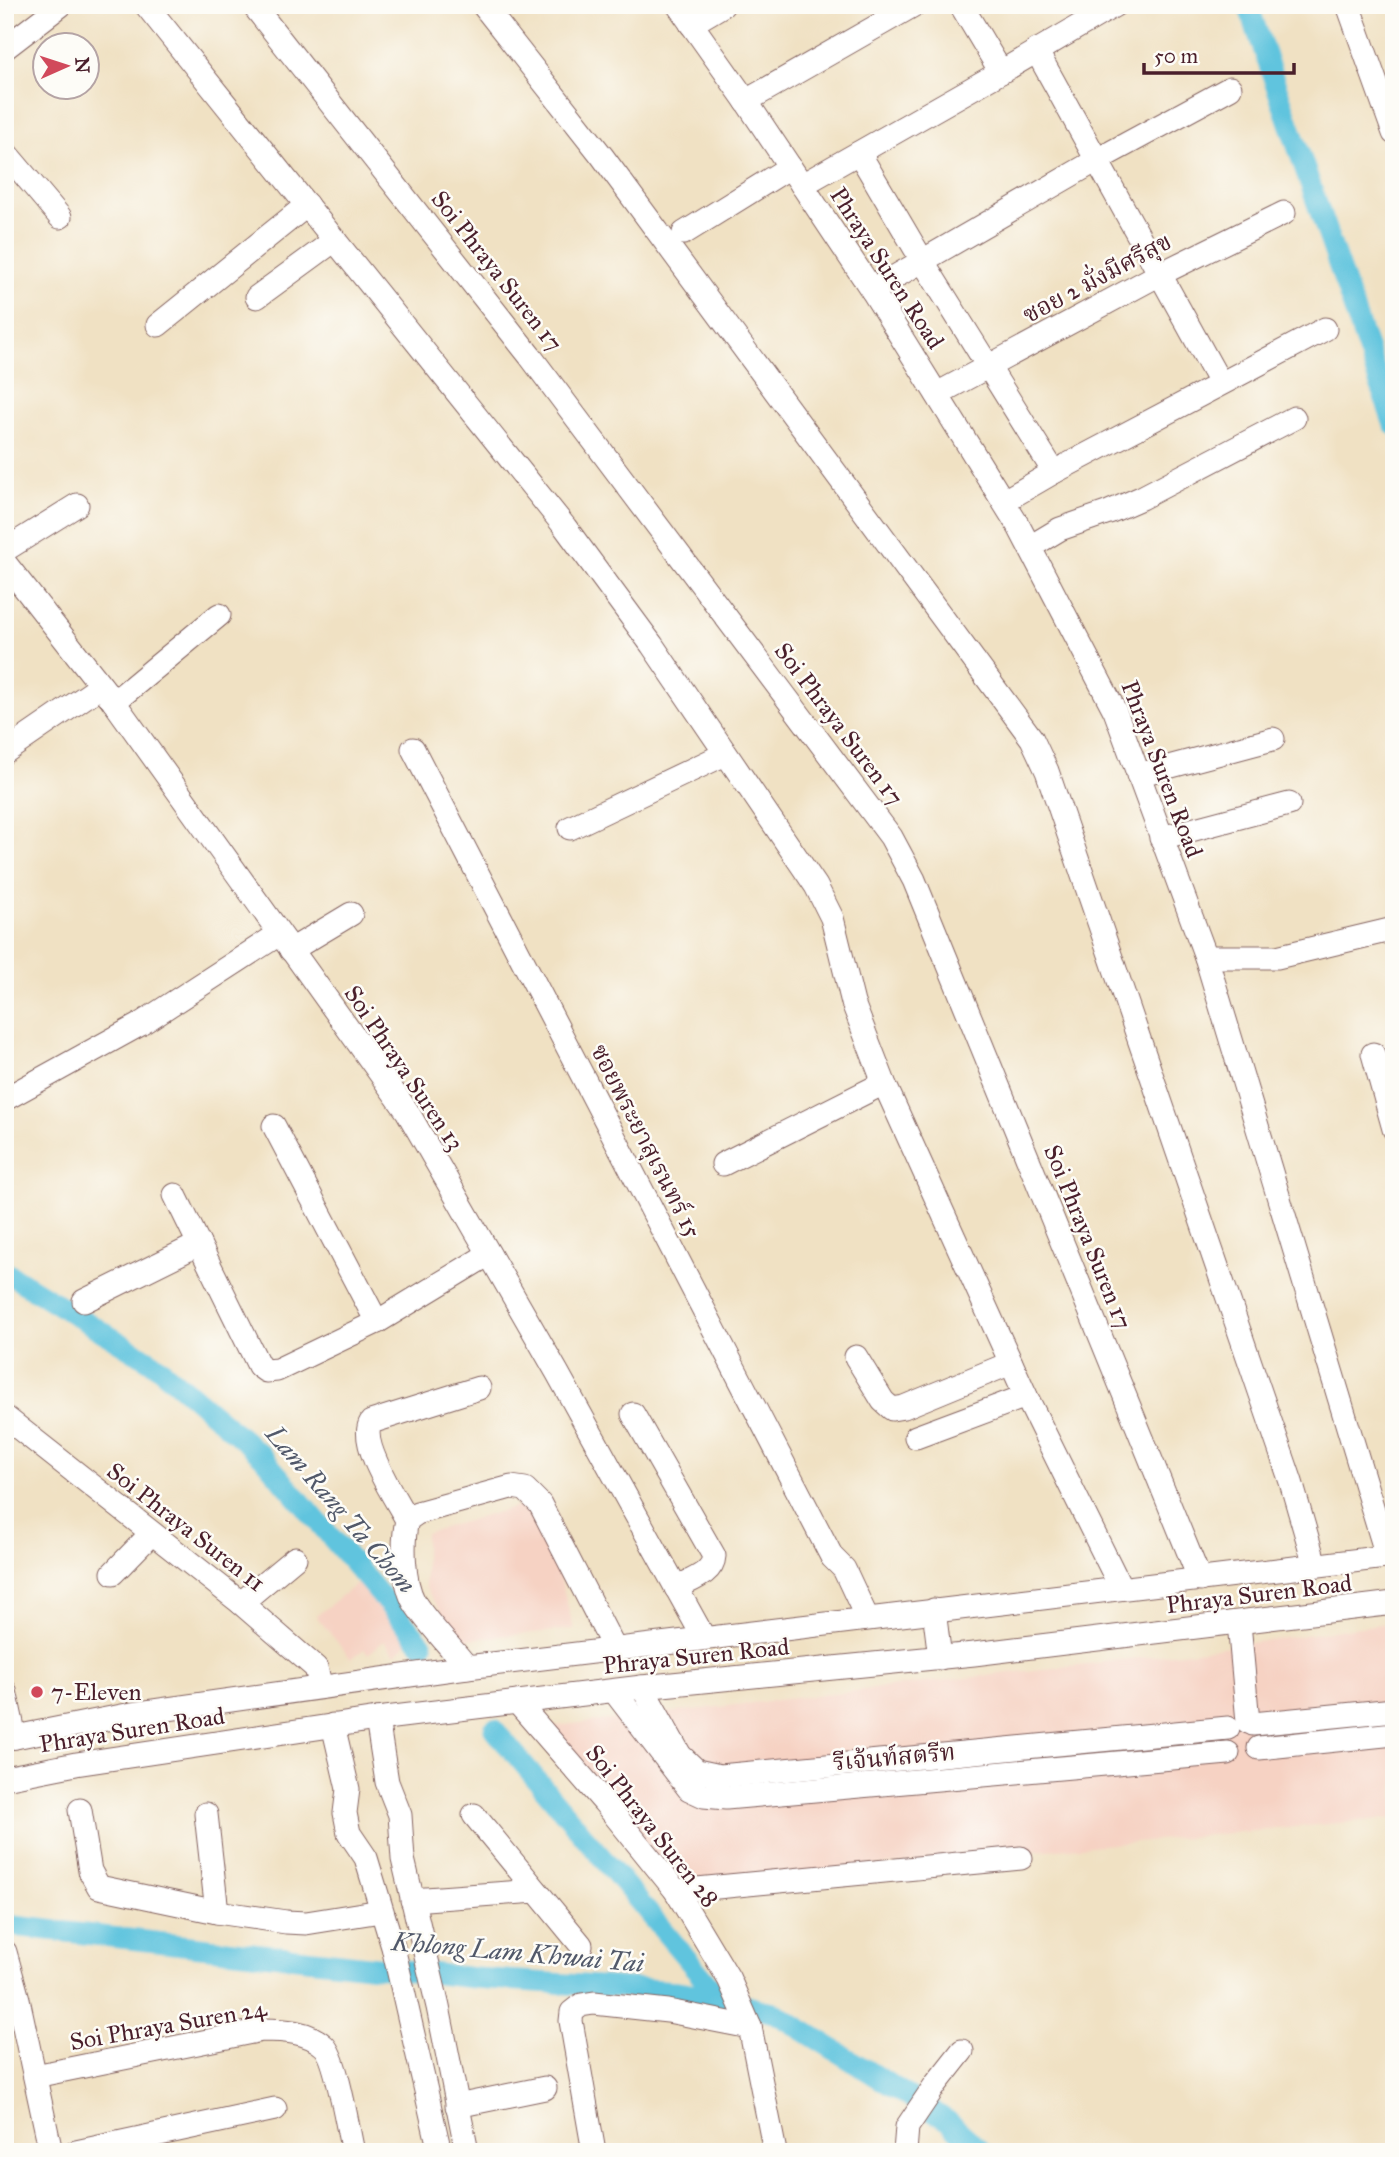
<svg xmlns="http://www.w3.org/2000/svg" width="1399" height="2157" font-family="'IM FELL Great Primer','Noto Serif Thai',serif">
	<rect width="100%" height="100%" fill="#fdfcf7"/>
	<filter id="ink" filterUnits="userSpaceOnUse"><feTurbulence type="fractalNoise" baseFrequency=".0143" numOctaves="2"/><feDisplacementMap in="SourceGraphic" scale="14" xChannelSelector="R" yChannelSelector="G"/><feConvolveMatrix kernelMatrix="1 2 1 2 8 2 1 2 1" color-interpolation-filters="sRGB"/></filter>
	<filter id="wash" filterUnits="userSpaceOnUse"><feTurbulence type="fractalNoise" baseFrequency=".00686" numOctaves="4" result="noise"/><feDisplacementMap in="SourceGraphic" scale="28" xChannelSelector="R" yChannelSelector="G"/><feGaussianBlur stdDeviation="1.57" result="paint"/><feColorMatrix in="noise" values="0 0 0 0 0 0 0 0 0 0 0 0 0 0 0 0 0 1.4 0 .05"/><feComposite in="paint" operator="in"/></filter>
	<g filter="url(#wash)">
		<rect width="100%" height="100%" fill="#f0e1c3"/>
		<!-- built -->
		<g fill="#f6d2c3">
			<polygon points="524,1505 555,1558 574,1629 460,1640 425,1587 425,1533"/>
			<polygon points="359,1582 408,1643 395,1654 384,1641 368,1654 364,1649 351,1659 316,1616"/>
			<polygon points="1394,1622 1394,1818 679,1884 547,1727 1189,1652"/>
		</g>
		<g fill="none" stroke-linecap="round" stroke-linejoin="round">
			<!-- canal -->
			<g stroke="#60c4de" stroke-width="21">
				<polyline points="1248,5 1394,425"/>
				<polyline points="5,1272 155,1364 261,1455 423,1645"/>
				<polyline points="494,1729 720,1998"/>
				<polyline points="5,1925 474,1978 678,1991 720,1998 777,2014 948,2121 983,2152"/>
			</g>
		</g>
	</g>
	<g filter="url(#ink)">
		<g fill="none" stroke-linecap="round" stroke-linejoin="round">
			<defs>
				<g id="minor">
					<polyline points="146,5 565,527 652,645 816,886 832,918 853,1003 884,1083 1026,1396 1121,1588"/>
					<polyline points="253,5 530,356 891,837 914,880 1200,1580"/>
					<polyline points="483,5 602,156 1032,739 1047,771 1291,1482 1315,1565"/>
					<polyline points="678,5 746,101 872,290 1019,527 1115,711 1206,957 1387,1556"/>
					<polyline points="961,5 1001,72 1115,5"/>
					<polyline points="1348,5 1394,133"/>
					<polyline points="691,24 723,5"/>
					<polyline points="5,48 61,5"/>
					<polyline points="1036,50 1220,383"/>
					<polyline points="746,101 914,5"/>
					<polyline points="5,152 60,217"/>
					<polyline points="859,153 922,260 1054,472"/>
					<polyline points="802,185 1001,72"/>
					<polyline points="684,233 790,167"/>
					<polyline points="872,290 1097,160 1230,88"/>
					<polyline points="257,297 335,240"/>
					<polyline points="158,325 307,205"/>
					<polyline points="937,394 1160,274 1284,213"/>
					<polyline points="1004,501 1054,472 1325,329"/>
					<polyline points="1030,547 1060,529 1109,512 1141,498 1294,418"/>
					<polyline points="5,550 77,505"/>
					<polyline points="5,563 114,702 407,1111 557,1372 704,1638"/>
					<polyline points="114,702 219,615"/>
					<polyline points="413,749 832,1557 844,1569 867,1618"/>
					<polyline points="5,752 101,686"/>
					<polyline points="1138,775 1273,739"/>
					<polyline points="570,828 725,754"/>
					<polyline points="1161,838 1289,804"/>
					<polyline points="291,950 351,914"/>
					<polyline points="1206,957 1277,957 1394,929"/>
					<polyline points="1373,1054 1394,1129"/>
					<polyline points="5,1099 139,1025 279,934"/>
					<polyline points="274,1126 377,1322"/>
					<polyline points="723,1164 884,1083"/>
					<polyline points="175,1195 259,1366 266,1371 277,1370 377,1322 489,1254"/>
					<polyline points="84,1301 199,1244"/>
					<polyline points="856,1357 883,1401 892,1409 904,1407 1011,1363"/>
					<path d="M633,1414L714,1556C713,1574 690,1580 676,1588"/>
					<polyline points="5,1417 241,1603 316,1668 321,1687"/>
					<polyline points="916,1437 1026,1396"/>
					<path d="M407,1520C396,1499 358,1443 371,1422L479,1388"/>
					<polyline points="113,1573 151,1534"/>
					<polyline points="241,1603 295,1558"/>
					<polyline points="934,1610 940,1658"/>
					<polyline points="1239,1623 1248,1722"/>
					<path d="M467,1667C451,1647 427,1623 414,1602C403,1582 402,1542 407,1520L417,1513L511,1487L525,1489L540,1504L614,1648"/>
					<polyline points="642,1687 680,1755 697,1771 720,1776 1228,1728"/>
					<polyline points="5,1691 15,1737"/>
					<polyline points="614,1691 689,1789 704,1796 726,1798 1228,1753"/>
					<polyline points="517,1702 604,1802 676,1891 729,1979 750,2027 775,2152"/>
					<polyline points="377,1719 387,1782 400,1815 403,1859 438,2007 467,2152"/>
					<polyline points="1253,1724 1394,1710"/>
					<polyline points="333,1725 348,1789 345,1813 349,1833 366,1858 393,1947 440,2152"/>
					<polyline points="5,1739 132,1714 467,1667 1394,1556"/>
					<polyline points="1259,1748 1394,1734"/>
					<polyline points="5,1778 76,1764 377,1719 642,1687 974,1654 1394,1603"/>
					<polyline points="80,1810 90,1871 99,1887 217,1912 286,1922 306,1923 381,1911"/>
					<polyline points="206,1814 217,1912"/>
					<polyline points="474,1815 581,1945"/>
					<polyline points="676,1891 1021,1858"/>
					<polyline points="412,1900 536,1891"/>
					<polyline points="5,1952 18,1999 51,2152"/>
					<path d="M35,2076L262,2030C283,2030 308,2031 324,2046C337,2058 348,2131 353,2152"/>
					<polyline points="457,2106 545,2088"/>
					<polyline points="76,2152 275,2109"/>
					<polyline points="594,2152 571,2021 572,2012 581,2005 594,2003 668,2011 750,2027"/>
					<polyline points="905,2152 907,2127 936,2084 962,2051"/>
				</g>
			</defs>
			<!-- minor casing -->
			<use href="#minor" stroke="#846360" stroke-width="25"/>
			<!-- minor -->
			<use href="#minor" stroke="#fff" stroke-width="23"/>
		</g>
	</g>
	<!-- markers -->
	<circle fill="#d1495b" stroke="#fdfcf7" stroke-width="2.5" cx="37" cy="1692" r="7"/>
	<g text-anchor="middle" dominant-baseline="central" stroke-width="5" stroke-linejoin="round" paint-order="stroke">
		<!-- street labels -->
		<g font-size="24" fill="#4a1f2b" stroke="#fdfcf7">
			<text transform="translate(887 268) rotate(57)">Phraya Suren Road</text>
			<text transform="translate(497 271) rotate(52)">Soi Phraya Suren 17</text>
			<text transform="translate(1097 278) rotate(-28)">ซอย 2 มั่งมีศรีสุข</text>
			<text transform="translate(839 724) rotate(53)">Soi Phraya Suren 17</text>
			<text transform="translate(1162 769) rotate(69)">Phraya Suren Road</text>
			<text transform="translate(404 1068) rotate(56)">Soi Phraya Suren 13</text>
			<text transform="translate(646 1141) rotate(63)">ซอยพระยาสุเรนทร์ 15</text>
			<text transform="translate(1088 1237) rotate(68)">Soi Phraya Suren 17</text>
			<text transform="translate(186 1527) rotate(38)">Soi Phraya Suren 11</text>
			<text transform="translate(1259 1594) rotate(-7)">Phraya Suren Road</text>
			<text transform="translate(696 1656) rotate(-6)">Phraya Suren Road</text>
			<text transform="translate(132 1730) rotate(-9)">Phraya Suren Road</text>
			<text transform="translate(894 1757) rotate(-5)">รีเจ้นท์สตรีท</text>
			<text transform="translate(652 1826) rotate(52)">Soi Phraya Suren 28</text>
			<text transform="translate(168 2025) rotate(-10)">Soi Phraya Suren 24</text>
		</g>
		<!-- poi labels -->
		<g font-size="24" fill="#4a1f2b" stroke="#fdfcf7" text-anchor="start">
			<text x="51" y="1692">7-Eleven</text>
		</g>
		<!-- water labels -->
		<g font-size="26" font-style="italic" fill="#52596a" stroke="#fdfcf7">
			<text transform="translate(341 1509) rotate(49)">Lam Rang Ta Chom</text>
			<text transform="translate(518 1952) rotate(5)">Khlong Lam Khwai Tai</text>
		</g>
	</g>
	<!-- margin -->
	<rect width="1399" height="2157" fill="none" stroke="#fdfcf7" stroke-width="28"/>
	<!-- north arrow -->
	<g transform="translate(66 66) rotate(87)"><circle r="33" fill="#fdfcf7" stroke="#b5a4a5" stroke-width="2"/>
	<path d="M0-5L12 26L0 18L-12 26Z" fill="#d1495b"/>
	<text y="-10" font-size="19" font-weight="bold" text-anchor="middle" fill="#4a1f2b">N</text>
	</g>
	<!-- scale -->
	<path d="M1144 63v10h150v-10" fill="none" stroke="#4a1f2b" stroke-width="3.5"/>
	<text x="1154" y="63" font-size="21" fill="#4a1f2b" stroke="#fdfcf7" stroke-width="5" paint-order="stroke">50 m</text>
</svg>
